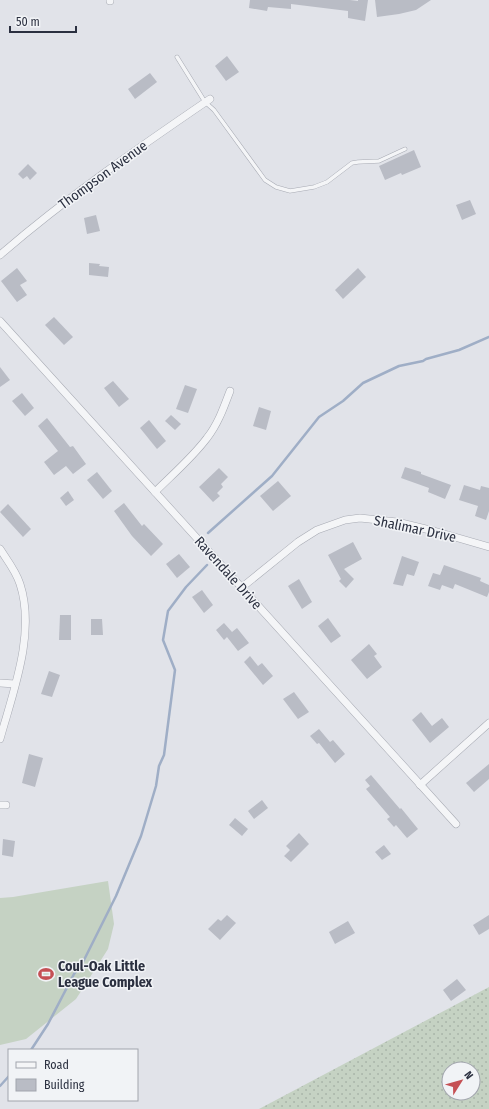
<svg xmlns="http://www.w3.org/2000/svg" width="489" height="1109" font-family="'Fira Sans Condensed',sans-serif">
	<defs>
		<pattern id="grass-dots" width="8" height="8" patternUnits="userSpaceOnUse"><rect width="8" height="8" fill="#c5d2c3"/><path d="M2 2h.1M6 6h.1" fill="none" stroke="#a9b5a9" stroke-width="1.8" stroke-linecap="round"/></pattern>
	</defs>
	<rect width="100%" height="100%" fill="#e1e3e9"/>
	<!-- grass -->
	<path fill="url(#grass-dots)" fill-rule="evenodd" d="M489,987V1109H259ZM449,1069H473V1093H449Z"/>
	<!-- garden -->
	<polygon fill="#c5d2c3" points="108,881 114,924 108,949 76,999 26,1039 0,1045 0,898 13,897"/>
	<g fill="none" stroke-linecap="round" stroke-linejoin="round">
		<!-- stream -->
		<g stroke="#9faec6" stroke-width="2.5">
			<polyline points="208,533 272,476 319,417 343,401 363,383 399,366 423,361 426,359 459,350 489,337"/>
			<polyline points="31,1050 48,1024 74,974 84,960 116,896 141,836 156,786 159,766 164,755 175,670 163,640 168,611 186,587 207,565"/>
			<polyline points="0,1086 9,1076"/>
		</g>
	</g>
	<!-- building -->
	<g fill="#b9bcc5">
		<polygon points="250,0 350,0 358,1 358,0 368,0 365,21 348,18 348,11 291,4 291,9 268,7 267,11 249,8"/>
		<polygon points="375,0 431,0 416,10 399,14 377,17"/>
		<polygon points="227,56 239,72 226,81 215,66"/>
		<polygon points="150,73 157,82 135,99 128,89"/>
		<polygon points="414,150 421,167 402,175 401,173 385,180 379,166"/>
		<polygon points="28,164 37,173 30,180 27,176 23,179 18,174"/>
		<polygon points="470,200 476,214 462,220 456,205"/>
		<polygon points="96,215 100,231 87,234 84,218"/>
		<polygon points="89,263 100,264 99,266 109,267 108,277 89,275"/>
		<polygon points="17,268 27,281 20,285 27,295 17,302 1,281"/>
		<polygon points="358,268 366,277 343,299 335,290"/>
		<polygon points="54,317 73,337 64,345 45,325"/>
		<polygon points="0,367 10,380 0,387"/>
		<polygon points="113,381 129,399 119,407 104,388"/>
		<polygon points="185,385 197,389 188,413 176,409"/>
		<polygon points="22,393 34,408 25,416 12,401"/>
		<polygon points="259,407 271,411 266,430 253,426"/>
		<polygon points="171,415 181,424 175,430 165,421"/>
		<polygon points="47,418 70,447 73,446 86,464 73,474 66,466 54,475 44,462 58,451 38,426"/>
		<polygon points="149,420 166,441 157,449 140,428"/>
		<polygon points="405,467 421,472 421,474 451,485 445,499 428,492 429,488 401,478"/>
		<polygon points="219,468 228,477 221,484 223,487 217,493 220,496 213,502 199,487"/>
		<polygon points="97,472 112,491 103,499 87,480"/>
		<polygon points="278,481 291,496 273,511 260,496"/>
		<polygon points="464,485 480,490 481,486 489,488 489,511 486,520 475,516 478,506 459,500"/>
		<polygon points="68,491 74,500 66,506 60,498"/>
		<polygon points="124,503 142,526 144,524 163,544 151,556 132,536 114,511"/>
		<polygon points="8,504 31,529 23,537 0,512"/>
		<polygon points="353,542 362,559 344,569 354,579 346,588 339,581 341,579 328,555"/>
		<polygon points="179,554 190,567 177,578 166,564"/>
		<polygon points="402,556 419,562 414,576 407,574 403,586 393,584"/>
		<polygon points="444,565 481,578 480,581 489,585 489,592 487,597 455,584 453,589 442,585 440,590 428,586 433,573 440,575"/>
		<polygon points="299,579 312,602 302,609 288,586"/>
		<polygon points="202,590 213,605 204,613 192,597"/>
		<polygon points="60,615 71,615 71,640 59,640"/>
		<polygon points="328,618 341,636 331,643 318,626"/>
		<polygon points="91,619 102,619 103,635 91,635"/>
		<polygon points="224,623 232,632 237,628 249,643 238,651 227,637 224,640 216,630"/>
		<polygon points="369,644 377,654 374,656 382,667 367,679 351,660"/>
		<polygon points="250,656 258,666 262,663 273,676 263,685 244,662"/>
		<polygon points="49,671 60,675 52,697 41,694"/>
		<polygon points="294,692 309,712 298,719 283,699"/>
		<polygon points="421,712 432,726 442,718 449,727 430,743 412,720"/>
		<polygon points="319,729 330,742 333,740 345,754 335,763 319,743 317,744 310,736"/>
		<polygon points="29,754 43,758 35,787 22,783"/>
		<polygon points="489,764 489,779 474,792 466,783"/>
		<polygon points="371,775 400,809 401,808 418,829 407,838 396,825 394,827 387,819 390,817 366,789 370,786 365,780"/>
		<polygon points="262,800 268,808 254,819 248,811"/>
		<polygon points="235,818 248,829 242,836 229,825"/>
		<polygon points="299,833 309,844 291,862 284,856 290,850 286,846"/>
		<polygon points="3,839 15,841 13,857 2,855"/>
		<polygon points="384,845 391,854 382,860 375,852"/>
		<polygon points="227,915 236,923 220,940 208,929 218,919 221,921"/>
		<polygon points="489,915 489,929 479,935 473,925"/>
		<polygon points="348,921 355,933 335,944 329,932"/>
		<polygon points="457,979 466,990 451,1001 443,990"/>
	</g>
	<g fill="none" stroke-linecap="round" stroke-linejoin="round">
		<defs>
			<polyline id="lane" points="177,57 205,102 214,110 265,180 276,187 290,191 314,187 327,182 352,163 358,162 379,161 405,149"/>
			<g id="street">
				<polyline points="110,1 110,0"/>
				<path d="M0,255C66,198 138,148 210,99"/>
				<polyline points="0,321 456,824"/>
				<path d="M155,492C172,475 192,458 207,438C218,424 224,407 230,391"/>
				<path d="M0,549C7,560 16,571 20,584C36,633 13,692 0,739"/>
				<polyline points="241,588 298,542 317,530 345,520 360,518 397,522 434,531 489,547"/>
				<polyline points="0,683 15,684"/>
				<polyline points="420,785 489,723"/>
				<polyline points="0,805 6,805"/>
			</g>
		</defs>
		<!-- lane casing -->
		<use href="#lane" stroke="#a7aab3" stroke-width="4.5"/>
		<!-- street casing -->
		<use href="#street" stroke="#a7aab3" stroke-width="8"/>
		<!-- lane -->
		<use href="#lane" stroke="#f4f5f7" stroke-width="3.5"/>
		<!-- street -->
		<use href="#street" stroke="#f4f5f7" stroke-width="7"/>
	</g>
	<!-- icons -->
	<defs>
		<symbol id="stadium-bare" viewBox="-9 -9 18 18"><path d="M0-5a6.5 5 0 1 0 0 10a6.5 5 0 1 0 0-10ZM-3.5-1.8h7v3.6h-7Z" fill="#c55054" stroke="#f1f3f6" stroke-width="2.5" paint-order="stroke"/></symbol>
	</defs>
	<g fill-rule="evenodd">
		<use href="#stadium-bare" x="35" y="963" width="22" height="22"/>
	</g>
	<g text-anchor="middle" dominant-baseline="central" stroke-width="3" stroke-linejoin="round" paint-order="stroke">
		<!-- street labels -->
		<g font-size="14" fill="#2b3040" stroke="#f1f3f6">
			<text transform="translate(103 175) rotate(-36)">Thompson Avenue</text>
			<text transform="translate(415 529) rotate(12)">Shalimar Drive</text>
			<text transform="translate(228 573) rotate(48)">Ravendale Drive</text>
		</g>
		<!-- poi labels -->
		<g font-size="14" font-weight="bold" fill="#2b3040" stroke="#f1f3f6" text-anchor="start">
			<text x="58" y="966">Coul-Oak Little<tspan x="58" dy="16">League Complex</tspan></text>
		</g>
	</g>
	<!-- legend -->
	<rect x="8" y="1049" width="130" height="52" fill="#f1f3f6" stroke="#a2a5ad"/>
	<rect x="16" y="1062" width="20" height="6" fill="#f4f5f7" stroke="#a2a5ad"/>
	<text x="44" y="1069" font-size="12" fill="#2b3040">Road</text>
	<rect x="16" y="1079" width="20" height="12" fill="#b9bcc5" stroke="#a2a5ad"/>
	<text x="44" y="1089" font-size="12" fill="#2b3040">Building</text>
	<!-- north arrow -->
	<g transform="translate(461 1081) rotate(53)"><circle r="19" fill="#f1f3f6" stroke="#a2a5ad"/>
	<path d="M0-3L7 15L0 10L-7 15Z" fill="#c55054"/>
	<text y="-6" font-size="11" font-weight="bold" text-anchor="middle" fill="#2b3040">N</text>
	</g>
	<!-- scale -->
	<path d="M10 26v6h66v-6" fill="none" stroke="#2b3040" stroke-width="2"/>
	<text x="16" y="26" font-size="12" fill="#2b3040" stroke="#f1f3f6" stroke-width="3" paint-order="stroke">50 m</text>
</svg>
